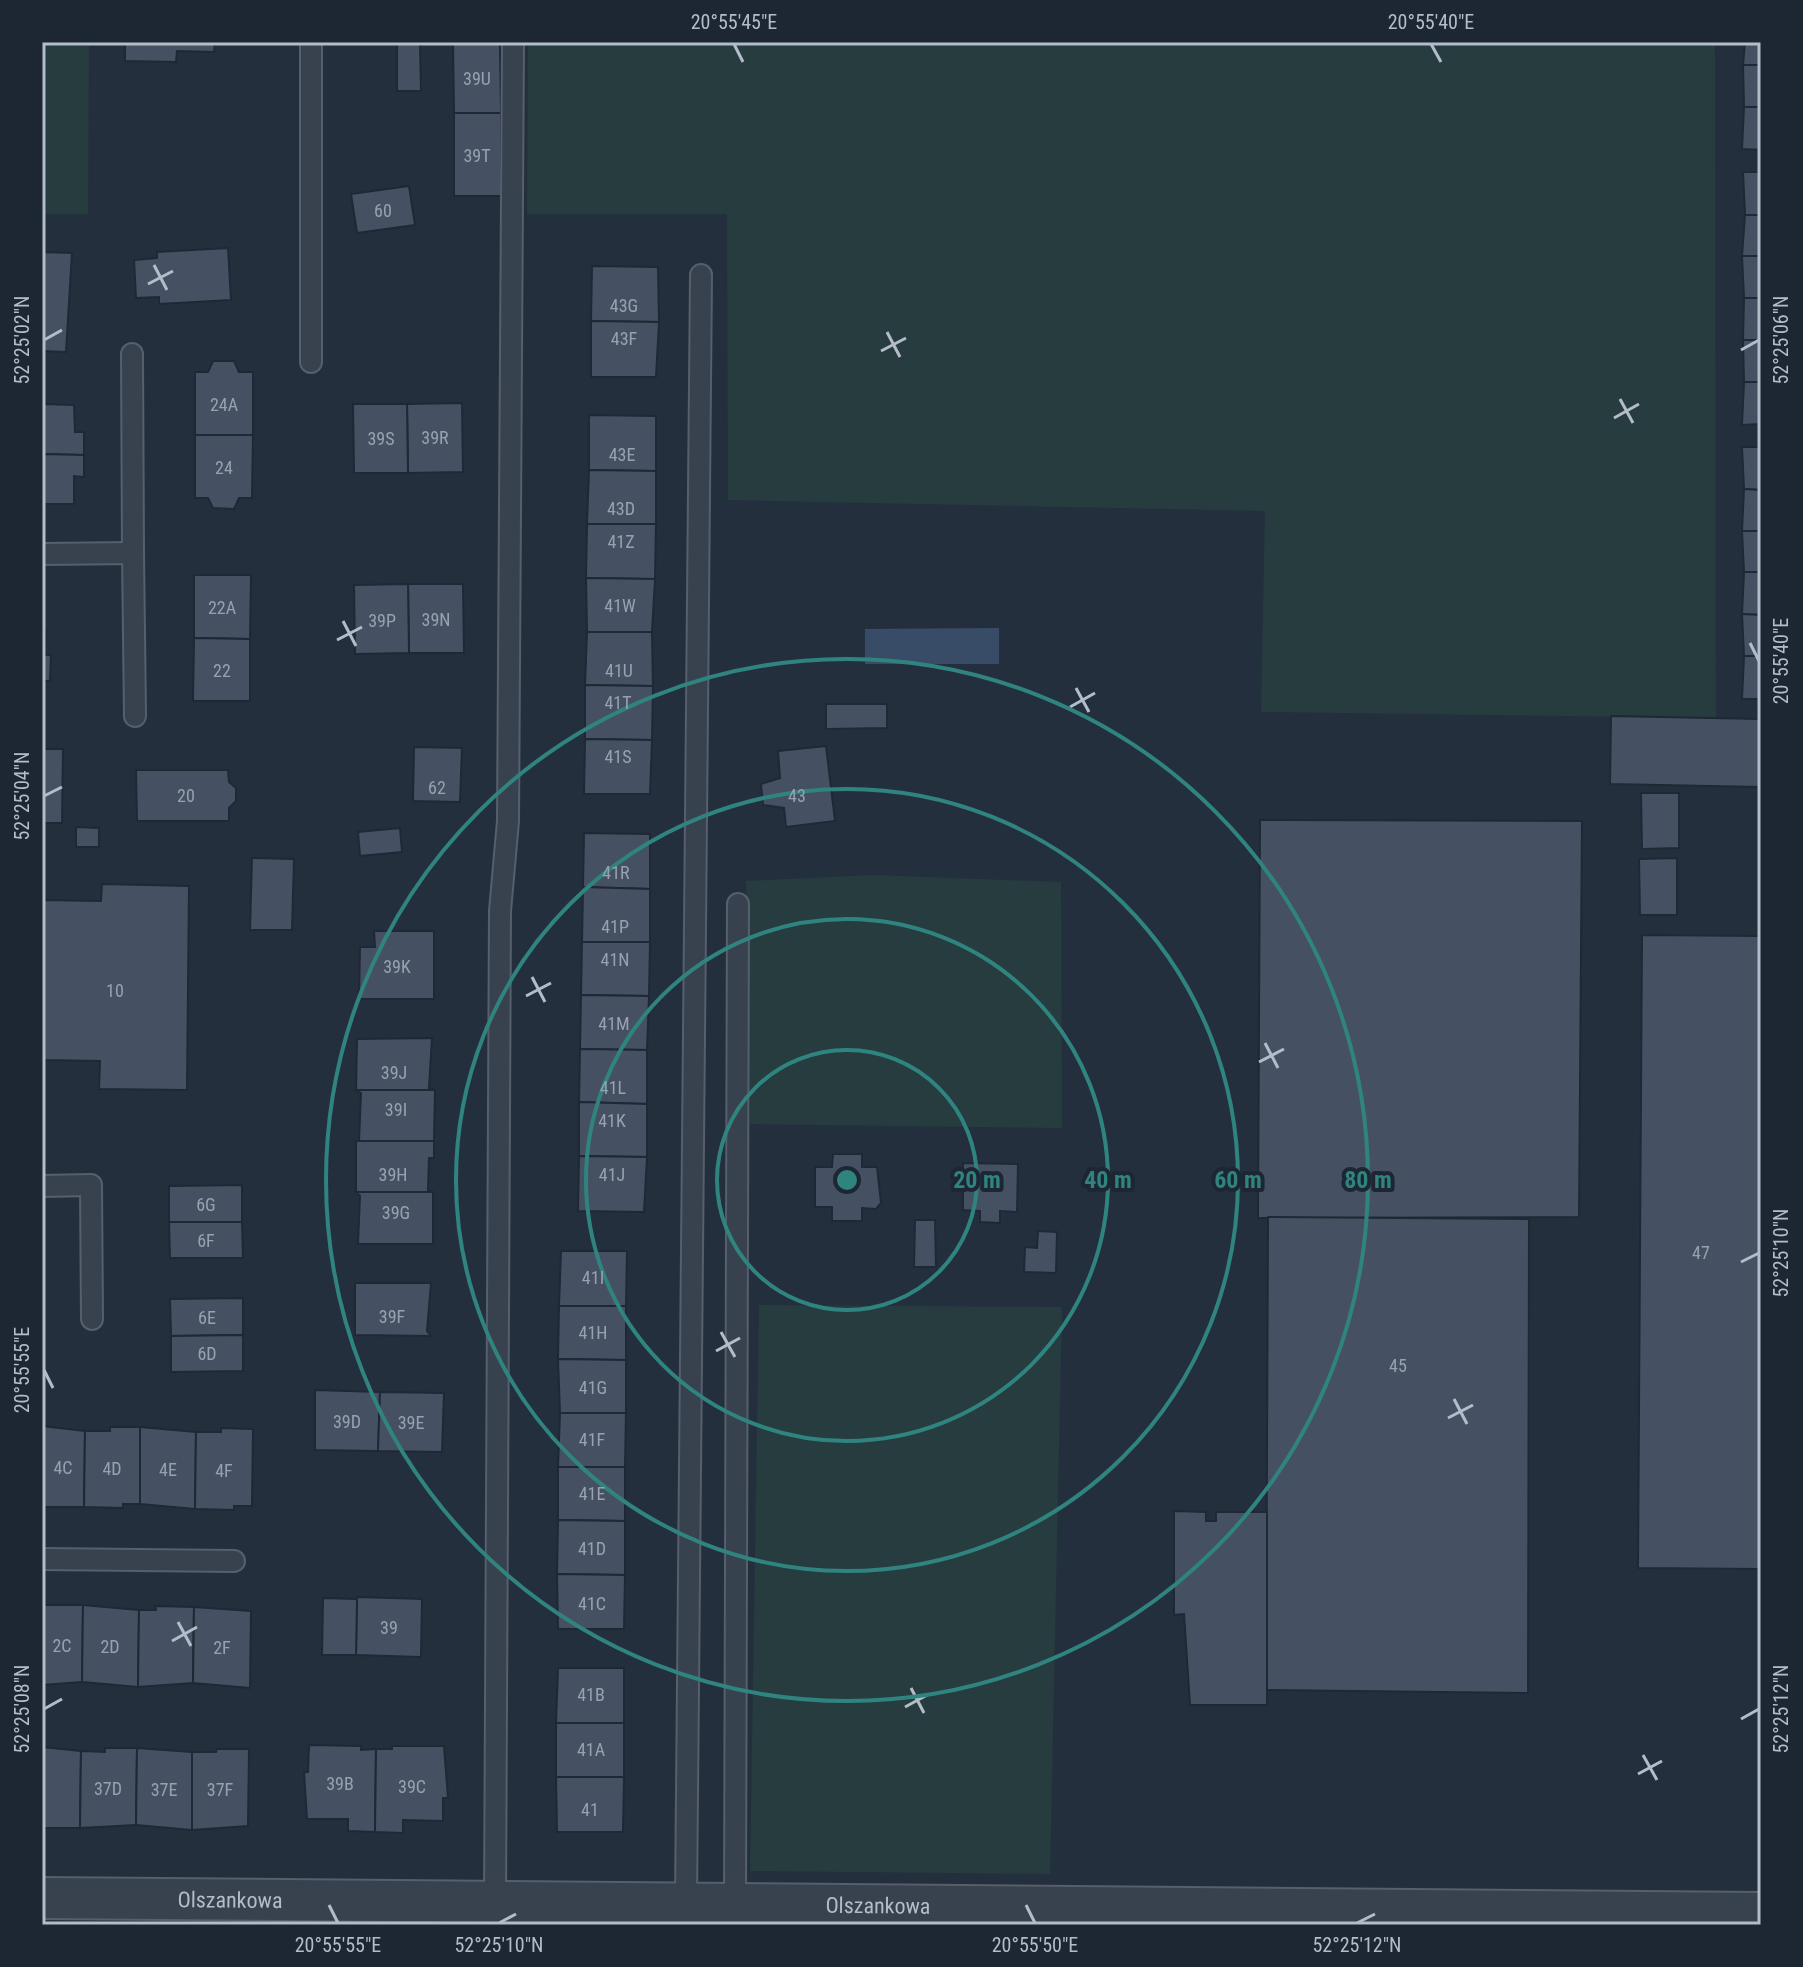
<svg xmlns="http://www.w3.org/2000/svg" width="1803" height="1967" font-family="'Roboto Condensed',sans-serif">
	<rect width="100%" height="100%" fill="#242f3e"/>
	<!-- green -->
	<g fill="#263c3f">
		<polygon points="42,42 89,42 88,214 42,214"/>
		<polygon points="528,42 1715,42 1716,718 1261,712 1265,511 728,500 727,214 527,214"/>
		<polygon points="873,875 1061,882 1062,1128 750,1124 746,881"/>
		<polygon points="759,1305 1062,1307 1050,1874 750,1871"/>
	</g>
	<!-- water -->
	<polygon fill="#394c67" points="999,628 999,664 865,664 865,629"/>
	<!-- building -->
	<g fill="#455162" stroke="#1f2835" stroke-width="2">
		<polygon points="125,42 215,42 214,52 177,51 176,62 125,61"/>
		<polygon points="453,42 500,42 501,113 454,113"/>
		<polygon points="1745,42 1761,42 1761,65 1743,65"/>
		<polygon points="397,44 420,44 421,91 397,91"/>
		<polygon points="1743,65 1761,65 1761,107 1744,107"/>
		<polygon points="1744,107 1761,107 1761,150 1742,149"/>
		<rect x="454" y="113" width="47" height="83"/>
		<polygon points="1743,172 1761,172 1761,215 1745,215"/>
		<polygon points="409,186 415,225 357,233 351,194"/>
		<polygon points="1745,215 1761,215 1761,256 1742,256"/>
		<polygon points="228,248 231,300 159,304 159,297 136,298 134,260 157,258 157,252"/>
		<polygon points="42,252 72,253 66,352 42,351"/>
		<polygon points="1742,256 1761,256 1761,298 1744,298"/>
		<polygon points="592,266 658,267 659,322 591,321"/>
		<polygon points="1744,298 1761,298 1761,340 1743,340"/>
		<polygon points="591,321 659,322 656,377 591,377"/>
		<polygon points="1743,340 1761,340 1761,382 1744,382"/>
		<polygon points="213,361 234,361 239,372 253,372 253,435 195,435 195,372 208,372"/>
		<polygon points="1744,382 1761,382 1761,424 1742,425"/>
		<polygon points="462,403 463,472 408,473 407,404"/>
		<polygon points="42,404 74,405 75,432 84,432 84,455 42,454"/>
		<polygon points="353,404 407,404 408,473 354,473"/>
		<polygon points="589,415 656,416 656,471 589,470"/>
		<polygon points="195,435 253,435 252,498 239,498 234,509 213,508 208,498 195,498"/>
		<polygon points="1742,447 1761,447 1761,490 1744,489"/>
		<polygon points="42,454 84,455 84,477 74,476 74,504 42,504"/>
		<polygon points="589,470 656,471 656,524 587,524"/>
		<polygon points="1744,489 1761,490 1761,531 1742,531"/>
		<polygon points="587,524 656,524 655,579 586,578"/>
		<polygon points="1742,531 1761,531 1761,572 1744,572"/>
		<polygon points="1744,572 1761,572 1761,615 1742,614"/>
		<polygon points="194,575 251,575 250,639 194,638"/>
		<polygon points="586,578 655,579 652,632 587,632"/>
		<polygon points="408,584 463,584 464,653 409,653"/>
		<polygon points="408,584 409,653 355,654 354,585"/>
		<polygon points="1742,614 1761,615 1761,656 1744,656"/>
		<polygon points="42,631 46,631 45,655 51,655 50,681 42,681"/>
		<polygon points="587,632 652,632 653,686 585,685"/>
		<polygon points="194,638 250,639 250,701 193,701"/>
		<polygon points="1744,656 1761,656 1761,699 1742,699"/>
		<polygon points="585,685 653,686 652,740 585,739"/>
		<polygon points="826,704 887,704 887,728 826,729"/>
		<polygon points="1611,716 1761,719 1761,787 1610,784"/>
		<polygon points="585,739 652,740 650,794 584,794"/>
		<polygon points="826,746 835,821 786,827 784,808 763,805 761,784 780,778 778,751"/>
		<polygon points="414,747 462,748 460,802 413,801"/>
		<polygon points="42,749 63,749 62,823 42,823"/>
		<polygon points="136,770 228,770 229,782 236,788 236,801 229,808 229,821 137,821"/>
		<polygon points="1641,793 1679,793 1679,848 1642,849"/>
		<polygon points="1260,820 1582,821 1579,1217 1258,1218"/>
		<polygon points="76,827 99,828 99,847 76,847"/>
		<polygon points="400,828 402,852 360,856 358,832"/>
		<polygon points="584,833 650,834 650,889 583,887"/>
		<polygon points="252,858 294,859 292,930 250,930"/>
		<polygon points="1677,858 1677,915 1640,915 1639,859"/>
		<polygon points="102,884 189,886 187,1090 99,1089 100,1061 42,1060 42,900 101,901"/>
		<polygon points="583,887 650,889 650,942 582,942"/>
		<polygon points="374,931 434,931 434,999 359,999 360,947 375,947"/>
		<polygon points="1642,935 1761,936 1761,1569 1638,1568"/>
		<polygon points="582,942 650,942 649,996 581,995"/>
		<polygon points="581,995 649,996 647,1050 580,1049"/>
		<polygon points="432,1038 429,1088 435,1090 356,1090 357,1039"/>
		<polygon points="580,1049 647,1050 647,1104 579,1102"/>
		<polygon points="356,1090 435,1090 434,1141 359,1141 361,1093"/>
		<polygon points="579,1102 647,1104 647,1157 579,1156"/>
		<polygon points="356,1141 434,1141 434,1158 429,1158 428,1190 433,1192 356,1192"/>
		<polygon points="833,1154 862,1154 862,1167 877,1167 881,1203 876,1209 862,1208 862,1221 832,1221 832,1207 815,1207 815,1167 832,1167"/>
		<polygon points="579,1156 647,1157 644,1212 578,1211"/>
		<polygon points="963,1163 1018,1164 1017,1212 1000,1211 1000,1223 980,1222 980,1211 963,1210"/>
		<polygon points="242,1185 242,1222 169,1222 169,1186"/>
		<polygon points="356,1192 433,1192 433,1244 358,1244 360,1196"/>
		<polygon points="1268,1217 1529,1219 1528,1693 1266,1690"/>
		<polygon points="915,1220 935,1220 936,1267 914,1267"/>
		<polygon points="169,1222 242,1222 243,1258 170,1258"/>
		<polygon points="1038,1231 1057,1232 1056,1273 1024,1272 1025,1247 1037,1248"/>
		<polygon points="561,1251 627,1251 626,1306 559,1306"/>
		<polygon points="355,1283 431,1283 427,1331 431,1336 355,1335"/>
		<polygon points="243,1298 243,1335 171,1336 170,1299"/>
		<polygon points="559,1306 626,1306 626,1360 558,1359"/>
		<polygon points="243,1335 243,1371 171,1372 171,1336"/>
		<polygon points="558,1359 626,1360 626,1413 560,1413"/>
		<polygon points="315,1390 380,1392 378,1451 315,1450"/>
		<polygon points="380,1392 444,1393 442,1452 378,1451"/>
		<polygon points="560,1413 626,1413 625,1467 558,1467"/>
		<polygon points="42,1426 85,1431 84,1507 45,1507 42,1503"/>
		<polygon points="110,1427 140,1427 140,1504 123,1504 123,1508 84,1507 85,1431 110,1431"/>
		<polygon points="140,1427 196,1432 195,1509 140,1504"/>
		<polygon points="221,1428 253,1429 252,1506 234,1506 234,1510 195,1509 196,1432 221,1432"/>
		<polygon points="558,1467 625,1467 625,1521 558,1520"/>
		<polygon points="1174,1511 1206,1512 1206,1521 1216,1521 1216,1512 1267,1512 1267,1705 1190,1705 1184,1614 1174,1615"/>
		<polygon points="558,1520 625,1521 625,1575 557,1574"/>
		<polygon points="557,1574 625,1575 624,1629 558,1629"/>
		<polygon points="357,1597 422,1599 421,1657 356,1655"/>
		<polygon points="323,1598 357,1599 356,1655 322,1655"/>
		<polygon points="44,1605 83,1605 82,1682 42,1685"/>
		<polygon points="83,1605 139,1610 138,1687 82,1682"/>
		<polygon points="155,1606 194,1607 193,1683 138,1687 139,1610 156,1610"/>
		<polygon points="194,1607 251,1611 250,1688 193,1683"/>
		<polygon points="558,1668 624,1668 624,1723 556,1723"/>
		<rect x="556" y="1723" width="68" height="54"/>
		<polygon points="309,1745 361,1746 361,1750 376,1749 375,1832 348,1831 348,1819 307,1819 304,1772 308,1772"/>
		<polygon points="392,1746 444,1746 448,1798 443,1798 443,1821 403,1820 403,1833 375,1832 376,1749 392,1749"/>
		<polygon points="42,1747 81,1751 80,1828 42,1828"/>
		<polygon points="105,1748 137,1748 136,1825 80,1828 81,1751 105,1752"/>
		<polygon points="137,1748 192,1752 192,1830 136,1825"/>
		<polygon points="217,1749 249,1749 248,1826 192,1830 192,1752 216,1752"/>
		<polygon points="556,1777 624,1777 623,1832 557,1832"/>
	</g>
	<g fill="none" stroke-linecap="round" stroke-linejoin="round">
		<defs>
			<g id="lane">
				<polyline points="311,42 311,362"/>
				<polyline points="132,354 133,553"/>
				<polyline points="42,554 133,553 135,716"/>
				<polyline points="42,1186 91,1185 92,1319"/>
				<polyline points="42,1559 234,1561"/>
				<polyline points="495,1902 500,911 508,821 513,42"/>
				<polyline points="686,1902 701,275"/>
				<polyline points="735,1902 738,904"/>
			</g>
			<g id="street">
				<path id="s1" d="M42,1898L1761,1913"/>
			</g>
		</defs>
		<!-- lane casing -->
		<use href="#lane" stroke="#565f6c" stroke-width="24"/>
		<!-- street casing -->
		<use href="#street" stroke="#565f6c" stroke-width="44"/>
		<!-- lane -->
		<use href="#lane" stroke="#38414e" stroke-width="20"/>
		<!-- street -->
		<use href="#street" stroke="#38414e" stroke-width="40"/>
	</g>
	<!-- ticks -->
	<path fill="none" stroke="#b4bcc9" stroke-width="3" d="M734,44L743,62M1431,44L1441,62M154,265L167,290M148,284L173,271M887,332L900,357M44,340L62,330M1741,350L1759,340M881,351L906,338M1620,399L1633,423M1614,418L1639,404M343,621L356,646M337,640L362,627M1750,643L1759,661M1076,688L1089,712M1070,707L1095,693M44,796L62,787M532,977L545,1002M526,996L551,983M1265,1043L1278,1068M1259,1062L1284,1049M1741,1262L1759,1253M721,1332L735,1357M716,1351L740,1338M44,1370L53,1388M1454,1399L1467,1424M1448,1418L1473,1405M178,1622L191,1646M172,1641L197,1627M911,1688L924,1713M905,1707L929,1694M44,1709L62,1699M1741,1719L1759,1709M1643,1755L1657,1780M1638,1774L1662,1761M329,1905L338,1923M1026,1905L1035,1923M499,1923L516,1914M1357,1923L1375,1914"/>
	<!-- distance rings -->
	<g fill="none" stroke="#308480" stroke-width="4">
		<circle cx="847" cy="1180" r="130"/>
		<circle cx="847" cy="1180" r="261"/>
		<circle cx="847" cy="1180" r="391"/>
		<circle cx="847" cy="1180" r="521"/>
	</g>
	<g text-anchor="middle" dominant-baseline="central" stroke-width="8" stroke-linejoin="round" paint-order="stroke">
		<!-- number labels -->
		<g font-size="18" fill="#98a1af">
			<text x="477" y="78">39U</text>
			<text x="477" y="155">39T</text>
			<text x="383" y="210">60</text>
			<text x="624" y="305">43G</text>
			<text x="624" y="338">43F</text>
			<text x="224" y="404">24A</text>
			<text x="435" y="437">39R</text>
			<text x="381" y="438">39S</text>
			<text x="622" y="454">43E</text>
			<text x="224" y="467">24</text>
			<text x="621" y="508">43D</text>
			<text x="621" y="541">41Z</text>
			<text x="620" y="605">41W</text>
			<text x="222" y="607">22A</text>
			<text x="436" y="619">39N</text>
			<text x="382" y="620">39P</text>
			<text x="222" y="670">22</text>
			<text x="619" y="670">41U</text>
			<text x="618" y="702">41T</text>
			<text x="618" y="756">41S</text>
			<text x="437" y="787">62</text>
			<text x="186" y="795">20</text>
			<text x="797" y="795">43</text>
			<text x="616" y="872">41R</text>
			<text x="615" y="926">41P</text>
			<text x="615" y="959">41N</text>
			<text x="397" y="966">39K</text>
			<text x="115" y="990">10</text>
			<text x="614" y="1023">41M</text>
			<text x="394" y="1072">39J</text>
			<text x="613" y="1087">41L</text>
			<text x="396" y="1109">39I</text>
			<text x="612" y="1120">41K</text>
			<text x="393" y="1174">39H</text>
			<text x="612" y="1174">41J</text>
			<text x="206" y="1204">6G</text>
			<text x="396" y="1212">39G</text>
			<text x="206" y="1240">6F</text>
			<text x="1701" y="1252">47</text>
			<text x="593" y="1277">41I</text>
			<text x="392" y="1316">39F</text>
			<text x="207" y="1317">6E</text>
			<text x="593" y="1332">41H</text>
			<text x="207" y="1353">6D</text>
			<text x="1398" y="1365">45</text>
			<text x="593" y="1387">41G</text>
			<text x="347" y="1421">39D</text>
			<text x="411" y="1422">39E</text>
			<text x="592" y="1439">41F</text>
			<text x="63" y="1467">4C</text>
			<text x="112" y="1468">4D</text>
			<text x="168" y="1469">4E</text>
			<text x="224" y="1470">4F</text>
			<text x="592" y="1493">41E</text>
			<text x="592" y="1548">41D</text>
			<text x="592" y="1603">41C</text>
			<text x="389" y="1627">39</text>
			<text x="62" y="1645">2C</text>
			<text x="110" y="1646">2D</text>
			<text x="222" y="1647">2F</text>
			<text x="591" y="1694">41B</text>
			<text x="591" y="1749">41A</text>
			<text x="340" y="1783">39B</text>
			<text x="412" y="1786">39C</text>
			<text x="108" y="1788">37D</text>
			<text x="164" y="1789">37E</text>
			<text x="220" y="1789">37F</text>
			<text x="590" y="1809">41</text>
		</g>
		<!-- street labels -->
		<g font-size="22" fill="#b4bcc9" stroke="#1d2633">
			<text stroke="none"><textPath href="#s1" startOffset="188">Olszankowa</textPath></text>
			<text stroke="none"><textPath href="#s1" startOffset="836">Olszankowa</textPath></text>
		</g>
	</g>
	<circle cx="847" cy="1180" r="12" fill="#308480" stroke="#1d2633" stroke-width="4"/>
	<g font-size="24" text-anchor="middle" font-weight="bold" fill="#308480" stroke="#1d2633" stroke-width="8" stroke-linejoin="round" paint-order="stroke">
		<text x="977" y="1188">20 m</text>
		<text x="1108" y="1188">40 m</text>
		<text x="1238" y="1188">60 m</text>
		<text x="1368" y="1188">80 m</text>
	</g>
	<!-- border -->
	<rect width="1803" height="1967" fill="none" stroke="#1d2633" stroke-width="88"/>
	<rect x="44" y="44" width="1715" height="1879" fill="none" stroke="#b4bcc9" stroke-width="3"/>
	<g font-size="20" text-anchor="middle" fill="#b4bcc9">
		<text x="734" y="29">20°55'45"E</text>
		<text x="1431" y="29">20°55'40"E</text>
		<text transform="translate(22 340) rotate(-90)" y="7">52°25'02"N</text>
		<text transform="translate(1781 340) rotate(-90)" y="7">52°25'06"N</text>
		<text transform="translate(1781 661) rotate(-90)" y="7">20°55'40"E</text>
		<text transform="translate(22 796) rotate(-90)" y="7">52°25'04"N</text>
		<text transform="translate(1781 1253) rotate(-90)" y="7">52°25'10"N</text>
		<text transform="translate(22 1370) rotate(-90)" y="7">20°55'55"E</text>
		<text transform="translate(22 1709) rotate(-90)" y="7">52°25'08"N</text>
		<text transform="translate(1781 1709) rotate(-90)" y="7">52°25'12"N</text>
		<text x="338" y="1952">20°55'55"E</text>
		<text x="499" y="1952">52°25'10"N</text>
		<text x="1035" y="1952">20°55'50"E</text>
		<text x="1357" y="1952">52°25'12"N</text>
	</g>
</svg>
